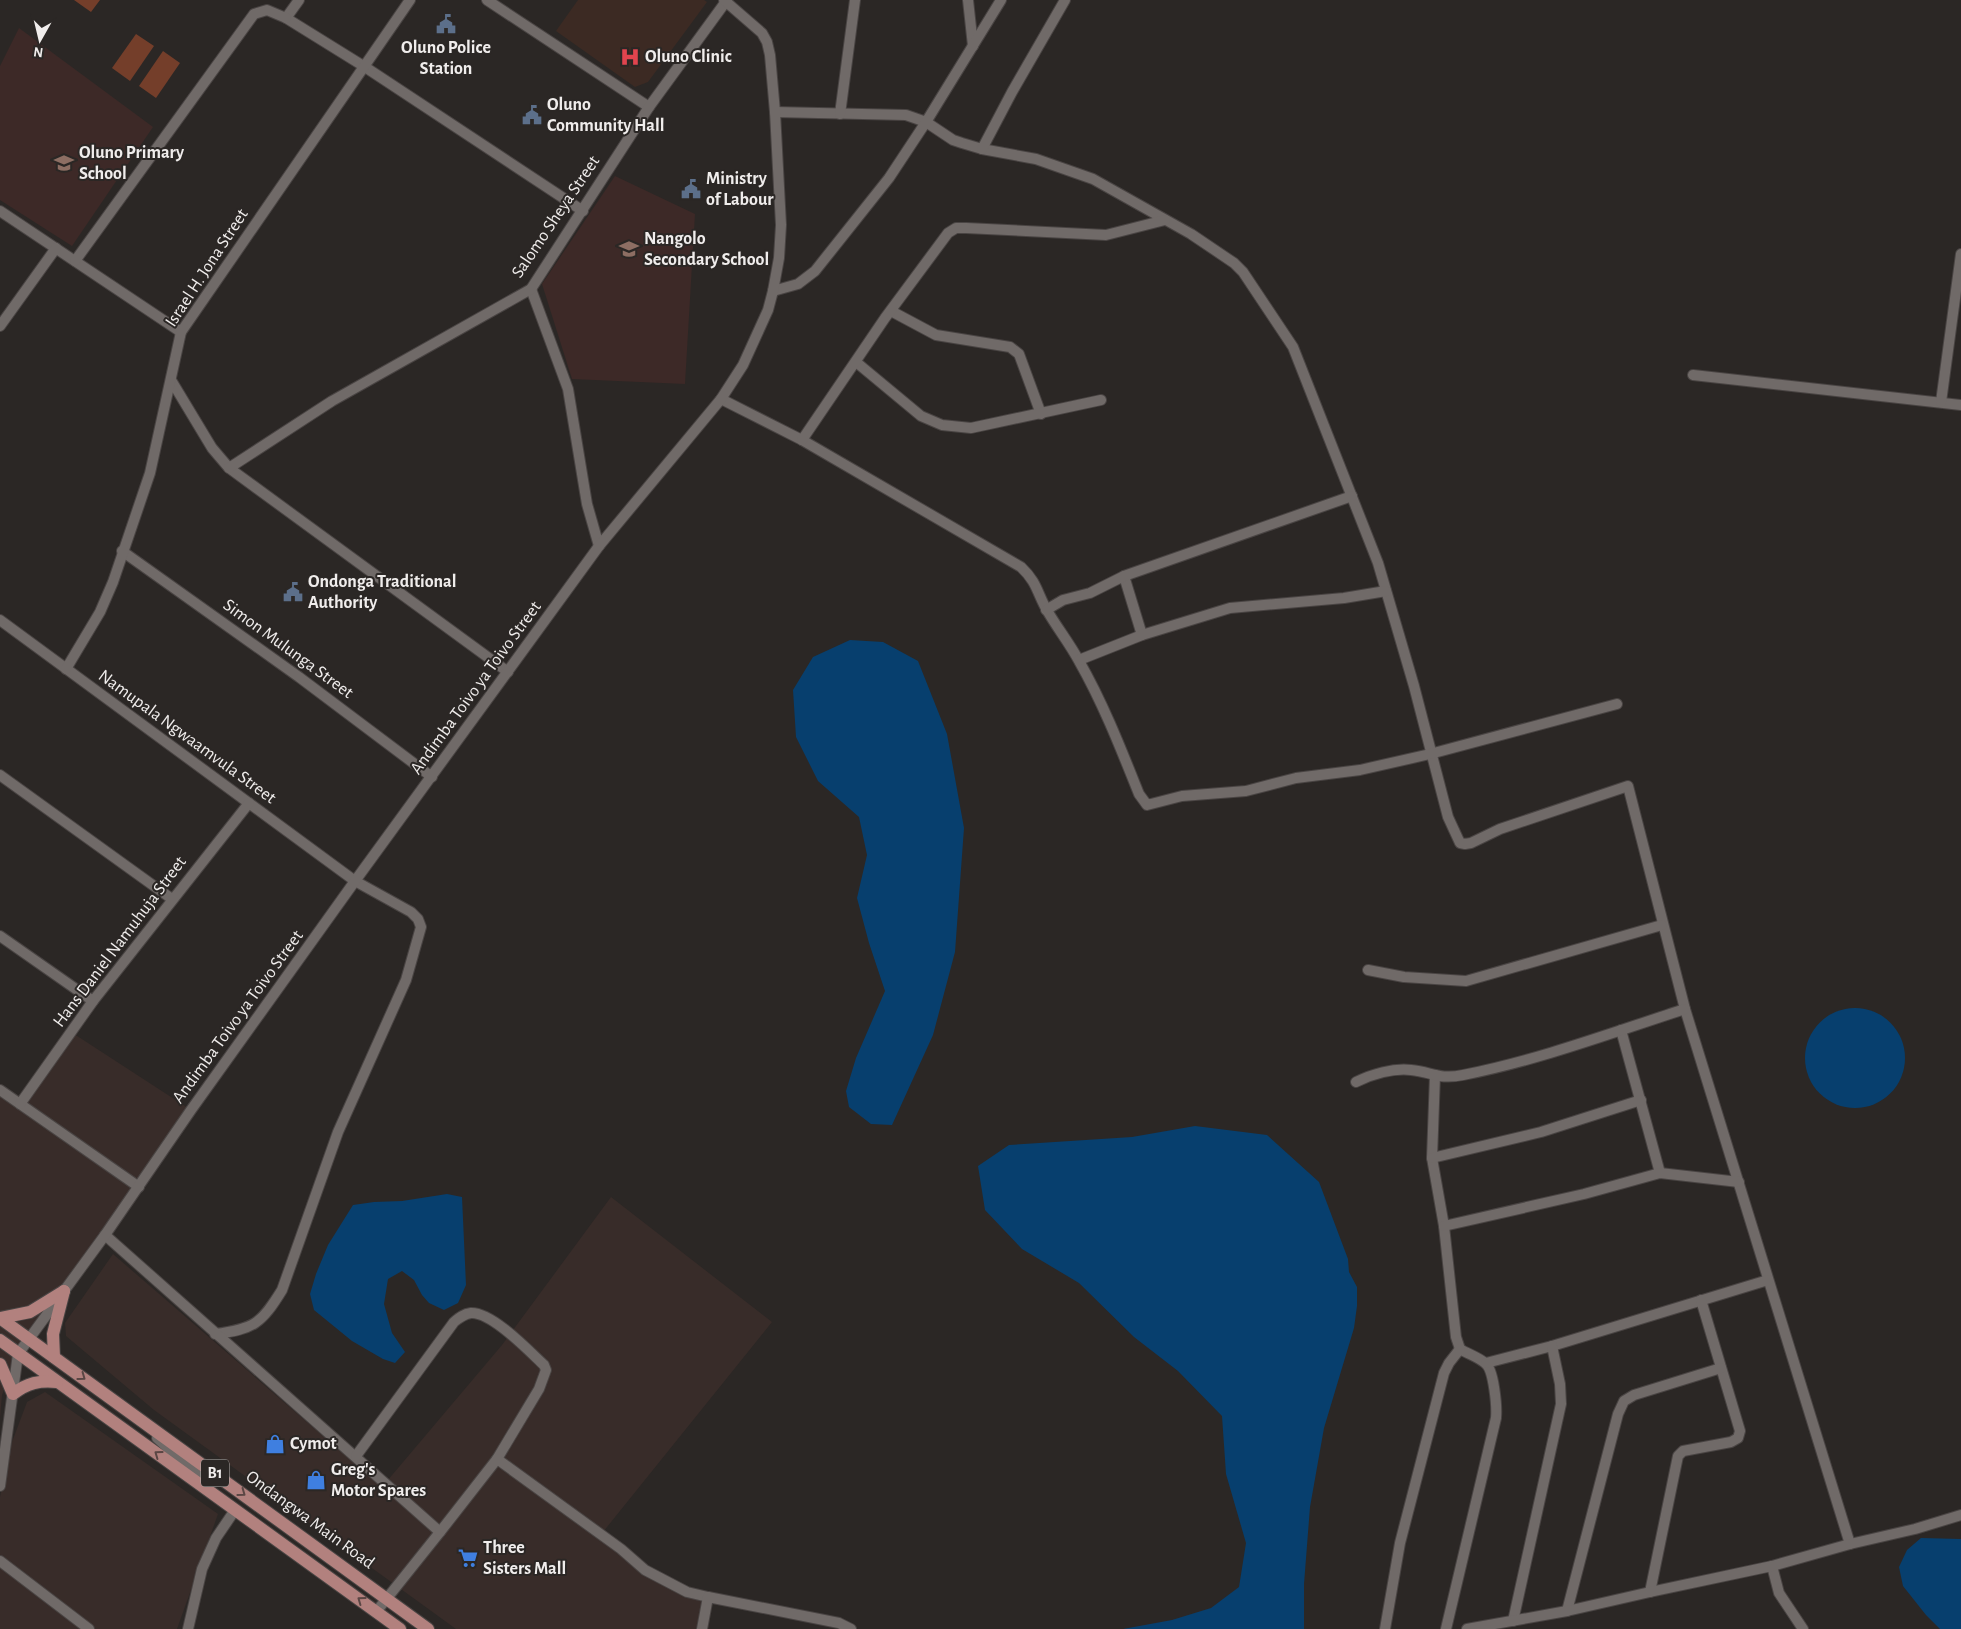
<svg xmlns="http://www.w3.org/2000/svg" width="1961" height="1629" font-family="'Alegreya Sans',sans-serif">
	<rect width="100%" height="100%" fill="#2b2725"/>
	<!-- built -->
	<g fill="#382c29">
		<polygon points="71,1032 191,1110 18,1354 2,1395 0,1418 0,1090 20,1104"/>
		<polygon points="611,1197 772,1322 599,1537 650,1578 703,1602 696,1629 456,1629 154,1410 66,1336 65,1323 113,1254 382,1487 502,1345"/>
		<polygon points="45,1392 218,1514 177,1629 0,1629 0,1497 12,1442 27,1402"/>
	</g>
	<!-- education -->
	<g fill="#3d2927">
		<polygon points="19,28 153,127 72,246 0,200 0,66"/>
		<polygon points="615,176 695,214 685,384 572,379 542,284"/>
	</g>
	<!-- medical -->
	<polygon fill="#3c2a23" points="578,0 704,0 707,2 648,82 635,87 556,31"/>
	<!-- green -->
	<g fill="#743e2a">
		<polygon points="74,0 100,0 91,12"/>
		<polygon points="136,34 154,46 130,81 112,68"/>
		<polygon points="163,51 180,63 156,98 139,86"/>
	</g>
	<!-- water -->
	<g fill="#073f6e">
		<polygon points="850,640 883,642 918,661 947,734 964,828 955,952 933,1035 892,1125 871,1124 849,1107 846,1091 856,1058 885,991 869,943 857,898 867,855 859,817 818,781 796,737 793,690 813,657"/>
		<circle cx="1855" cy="1058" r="50"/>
		<polygon points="1195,1126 1267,1135 1319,1182 1348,1259 1349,1272 1357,1287 1357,1306 1354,1328 1324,1428 1310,1507 1304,1584 1304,1629 1123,1629 1172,1620 1211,1608 1239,1587 1246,1543 1226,1474 1222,1416 1178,1371 1134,1337 1079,1283 1022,1249 985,1210 978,1166 1009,1145 1132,1137"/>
		<polygon points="447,1194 462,1197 466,1285 458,1303 444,1310 429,1303 422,1295 414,1280 402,1271 388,1279 384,1304 392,1333 405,1352 395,1363 383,1359 352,1341 314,1310 310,1294 316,1274 328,1245 353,1205 374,1202 402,1201"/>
		<polygon points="1921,1538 1961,1539 1961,1629 1940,1629 1926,1615 1903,1586 1899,1567 1907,1550"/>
	</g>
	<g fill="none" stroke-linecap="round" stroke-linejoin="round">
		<defs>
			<g id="minor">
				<polyline points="299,0 286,18 365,67 583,211"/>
				<polyline points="487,0 649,107"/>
				<polyline points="968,0 973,46"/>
				<polyline points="775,112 906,115 926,122 953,140 962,143 982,149 1036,159 1093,179 1191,234 1234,263 1243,272 1293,347 1378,563 1414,686 1448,817 1460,843 1465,844 1471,843 1500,829 1628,786 1685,1009 1850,1544"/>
				<polyline points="840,114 855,0"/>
				<polyline points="982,149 1012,92 1065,0"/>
				<polyline points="0,211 181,332"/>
				<polyline points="75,261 254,14 267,10 286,18"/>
				<polyline points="531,289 568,389 587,504 599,546"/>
				<polyline points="773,291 798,284 815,271 889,178 926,122 1001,0"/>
				<polyline points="891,311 936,335 1010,347 1019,354 1041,414"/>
				<polyline points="0,326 56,248"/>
				<polyline points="856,362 921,416 942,425 971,428 1101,400"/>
				<polyline points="1693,375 1961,405"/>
				<polyline points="171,380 212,448 229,468 508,672"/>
				<path d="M721,399L802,440L1021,567C1038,583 1037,594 1048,612C1058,629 1070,644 1079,661C1103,703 1121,749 1139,794L1147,805L1182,796L1246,791L1296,778L1360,770L1430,754L1617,704"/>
				<polyline points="1941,402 1961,254"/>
				<polyline points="802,440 885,318 948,233 956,228 966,228 1106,235 1165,220"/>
				<polyline points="229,468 332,401 531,289 649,107 727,0"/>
				<polyline points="122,551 299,677 432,777"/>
				<polyline points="1124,576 1142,635"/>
				<polyline points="1046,610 1063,600 1090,593 1124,576 1352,496"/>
				<path d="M0,620L355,881L411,912L418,919L421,927L406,980L338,1132L282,1290C261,1324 254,1329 215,1334"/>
				<polyline points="1079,660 1142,635 1230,608 1344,598 1386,591"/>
				<polyline points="66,669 100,612 113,582 150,473 181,332 410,0"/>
				<polyline points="0,775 172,899"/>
				<polyline points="0,936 93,1001"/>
				<polyline points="1368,970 1404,977 1466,981 1662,925"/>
				<polyline points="1621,1030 1660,1173"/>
				<path d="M1435,1075L1432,1158L1444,1226L1456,1337L1460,1349C1468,1354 1478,1357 1485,1363C1494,1369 1497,1407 1496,1418L1446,1629"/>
				<path d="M1356,1082C1372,1074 1393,1068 1411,1070C1432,1072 1439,1080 1463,1075C1539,1060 1611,1033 1685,1009"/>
				<polyline points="0,1090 139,1187"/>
				<polyline points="20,1104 93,1001 249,803"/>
				<polyline points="1432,1158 1541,1132 1641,1100"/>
				<polyline points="1444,1226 1584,1194 1660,1173 1739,1182"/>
				<polyline points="105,1235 440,1532 376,1612"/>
				<polyline points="1486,1363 1552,1346 1768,1280"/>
				<polyline points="157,1438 206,1483"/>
				<path d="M356,1456L454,1322C460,1317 464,1314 471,1313C492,1312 529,1351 544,1365L546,1370L539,1389L497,1459L621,1549L645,1570L687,1592L708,1597"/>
				<polyline points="0,1486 18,1354 105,1235 191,1110 355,881 599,546 721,399 743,365 768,310 773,291 779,258 781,225 775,112 770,55 767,42 762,33 724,0"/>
				<polyline points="440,1532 497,1459"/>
				<polyline points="0,1561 89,1629"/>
				<polyline points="1772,1566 1779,1593 1803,1629"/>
				<polyline points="1650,1592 1678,1456 1683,1451 1731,1442 1738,1438 1740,1431 1701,1300"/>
				<polyline points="1567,1611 1618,1414 1624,1401 1634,1395 1721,1368"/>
				<polyline points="1513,1621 1561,1404 1560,1384 1552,1346"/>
				<polyline points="188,1629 202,1569 216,1538 235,1510 231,1506"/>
				<polyline points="702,1629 708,1597 839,1623 851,1629"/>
				<polyline points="1385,1629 1400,1543 1444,1373 1449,1363 1460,1349"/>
				<polyline points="1467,1629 1567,1611 1650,1592 1772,1566 1850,1544 1915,1529 1961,1515"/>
			</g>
			<g id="major">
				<polyline points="0,1318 428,1629"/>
				<polyline points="0,1318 30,1312 64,1291"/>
				<polyline points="0,1340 400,1629"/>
				<polyline points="54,1357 53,1334 64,1291"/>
				<path d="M0,1364L13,1394C27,1383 40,1380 57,1382"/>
			</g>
		</defs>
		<!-- minor casing -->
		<use href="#minor" stroke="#494443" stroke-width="12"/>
		<!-- major casing -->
		<use href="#major" stroke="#494443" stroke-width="14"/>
		<!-- minor -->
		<use href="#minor" stroke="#706a68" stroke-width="10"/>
		<!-- major -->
		<use href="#major" stroke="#b2817e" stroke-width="12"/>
	</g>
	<!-- one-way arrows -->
	<defs><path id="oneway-chevron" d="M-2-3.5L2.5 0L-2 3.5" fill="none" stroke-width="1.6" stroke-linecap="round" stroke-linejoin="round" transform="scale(1.25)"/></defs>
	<g stroke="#5a4644">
		<use href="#oneway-chevron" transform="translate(82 1377) rotate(36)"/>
		<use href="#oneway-chevron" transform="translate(158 1454) rotate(-144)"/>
		<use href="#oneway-chevron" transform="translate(242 1493) rotate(36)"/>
		<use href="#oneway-chevron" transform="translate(361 1600) rotate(-144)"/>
	</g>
	<!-- icons -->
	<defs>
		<symbol id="civic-bare" viewBox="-9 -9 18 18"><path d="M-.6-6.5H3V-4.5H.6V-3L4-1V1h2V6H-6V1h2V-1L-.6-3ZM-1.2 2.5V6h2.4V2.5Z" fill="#5c6f8a" stroke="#2b2725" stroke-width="2.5" paint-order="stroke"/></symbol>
		<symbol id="hospital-bare" viewBox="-9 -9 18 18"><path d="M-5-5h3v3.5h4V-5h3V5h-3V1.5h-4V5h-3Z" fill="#e0444e" stroke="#2b2725" stroke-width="2.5" paint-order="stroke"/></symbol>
		<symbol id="school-bare" viewBox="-9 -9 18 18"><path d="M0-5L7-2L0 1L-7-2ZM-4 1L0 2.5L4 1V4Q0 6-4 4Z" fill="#8d6e63" stroke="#2b2725" stroke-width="2.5" paint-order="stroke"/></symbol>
		<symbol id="shop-bare" viewBox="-9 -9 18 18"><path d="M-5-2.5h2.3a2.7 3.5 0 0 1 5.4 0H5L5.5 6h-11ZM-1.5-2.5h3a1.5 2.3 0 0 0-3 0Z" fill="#3f7fe0" stroke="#2b2725" stroke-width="2.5" paint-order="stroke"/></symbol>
		<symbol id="supermarket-bare" viewBox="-9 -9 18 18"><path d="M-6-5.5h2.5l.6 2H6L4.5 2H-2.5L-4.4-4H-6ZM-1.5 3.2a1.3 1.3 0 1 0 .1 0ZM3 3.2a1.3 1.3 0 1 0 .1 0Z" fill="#3f7fe0" stroke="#2b2725" stroke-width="2.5" paint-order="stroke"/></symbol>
	</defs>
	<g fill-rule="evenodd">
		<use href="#civic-bare" x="432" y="10" width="28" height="28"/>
		<use href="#hospital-bare" x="616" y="43" width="28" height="28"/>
		<use href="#civic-bare" x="518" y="101" width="28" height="28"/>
		<use href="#school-bare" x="50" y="149" width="28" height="28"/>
		<use href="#civic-bare" x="677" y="175" width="28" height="28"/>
		<use href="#school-bare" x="615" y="235" width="28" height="28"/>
		<use href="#civic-bare" x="279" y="578" width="28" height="28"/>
		<use href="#shop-bare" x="261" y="1430" width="28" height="28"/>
		<use href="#shop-bare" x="302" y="1466" width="28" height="28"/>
		<use href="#supermarket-bare" x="454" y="1544" width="28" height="28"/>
	</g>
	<g text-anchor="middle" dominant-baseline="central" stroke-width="4" stroke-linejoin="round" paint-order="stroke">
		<!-- shield labels -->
		<rect fill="#2b2725" stroke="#b5b2b0" stroke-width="1" x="201" y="1459.5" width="28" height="27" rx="4"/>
		<g font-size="16" font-weight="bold" fill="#f0edec">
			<text x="215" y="1473">B1</text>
		</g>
		<!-- poi labels -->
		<g font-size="18" font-weight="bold" fill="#f0edec" stroke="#2b2725" text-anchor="start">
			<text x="446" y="48" text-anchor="middle">Oluno Police<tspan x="446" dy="21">Station</tspan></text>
			<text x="645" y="57">Oluno Clinic</text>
			<text x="547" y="105">Oluno<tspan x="547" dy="21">Community Hall</tspan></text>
			<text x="79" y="153">Oluno Primary<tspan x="79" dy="21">School</tspan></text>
			<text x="706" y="179">Ministry<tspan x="706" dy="21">of Labour</tspan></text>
			<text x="644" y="239">Nangolo<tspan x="644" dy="21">Secondary School</tspan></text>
			<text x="308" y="582">Ondonga Traditional<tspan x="308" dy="21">Authority</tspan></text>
			<text x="290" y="1444">Cymot</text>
			<text x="331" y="1470">Greg's<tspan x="331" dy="21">Motor Spares</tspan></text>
			<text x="483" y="1548">Three<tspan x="483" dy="21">Sisters Mall</tspan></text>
		</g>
		<!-- street labels -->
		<g font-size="18" fill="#f0edec" stroke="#2b2725">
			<text transform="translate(556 217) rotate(-56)">Salomo Sheya Street</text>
			<text transform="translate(207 268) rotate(-57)">Israel H. Jona Street</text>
			<text transform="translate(288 649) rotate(36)">Simon Mulunga Street</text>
			<text transform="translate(476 688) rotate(-54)">Andimba Toivo ya Toivo Street</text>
			<text transform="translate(187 737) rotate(36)">Namupala Ngwaamvula Street</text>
			<text transform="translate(120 942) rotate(-53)">Hans Daniel Namuhuja Street</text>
			<text transform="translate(238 1017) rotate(-54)">Andimba Toivo ya Toivo Street</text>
			<text transform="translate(310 1520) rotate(36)">Ondangwa Main Road</text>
		</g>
	</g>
	<!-- north arrow -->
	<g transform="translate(40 40) rotate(188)" stroke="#2b2725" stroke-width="4" paint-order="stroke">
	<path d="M0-4L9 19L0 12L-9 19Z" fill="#f0edec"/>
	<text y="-8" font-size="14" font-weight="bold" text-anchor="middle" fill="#f0edec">N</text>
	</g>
</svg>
